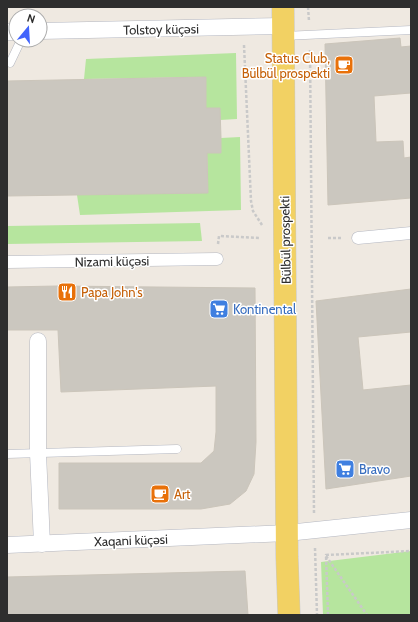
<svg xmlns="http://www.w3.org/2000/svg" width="418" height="622" font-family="Cabin,sans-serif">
	<rect width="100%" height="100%" fill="#efe9e1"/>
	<!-- green -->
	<g fill="#b6e59e">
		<polygon points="236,53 237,119 220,120 220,108 206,108 205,77 84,79 86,59"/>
		<polygon points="240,137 241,210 80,215 77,195 208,192 207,153 221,153 221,138"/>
		<polygon points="200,223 202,241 7,244 7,226"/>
		<polygon points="411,551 411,615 323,615 321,562"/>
	</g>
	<!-- building -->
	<g fill="#cbc7bf" stroke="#cbc5ba">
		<polygon points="400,38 401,47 411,46 411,93 374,96 376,142 403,141 404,158 411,157 411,198 328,205 325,44"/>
		<polygon points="206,77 206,108 220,108 221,138 221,153 207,153 208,193 7,196 7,81"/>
		<polygon points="57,286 255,288 256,442 254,474 246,491 230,504 201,509 59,509 59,463 201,463 214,451 216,432 216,386 61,392 58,330 7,330 7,287"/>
		<polygon points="411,289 411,332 358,337 363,390 411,385 411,476 326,489 316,301"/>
		<polygon points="245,571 248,615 7,615 7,577"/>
	</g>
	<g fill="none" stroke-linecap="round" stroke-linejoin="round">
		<defs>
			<g id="service">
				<polyline points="284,36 411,30"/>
				<polyline points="10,63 21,40"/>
				<polyline points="7,454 177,449"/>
			</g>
			<g id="pedestrian">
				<polyline points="358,238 411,233"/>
				<polyline points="7,262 217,259"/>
			</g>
			<g id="minor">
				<polyline points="40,31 283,26"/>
				<polyline points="7,32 16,32"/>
				<polyline points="38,341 38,453 42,544"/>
				<polyline points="7,545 287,533 411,520"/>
			</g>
			<polyline id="primary" points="283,7 287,557 289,615"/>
		</defs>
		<!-- service casing -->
		<use href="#service" stroke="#b4b7c1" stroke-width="9"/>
		<!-- pedestrian casing -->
		<use href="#pedestrian" stroke="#b4b7c1" stroke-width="13"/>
		<!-- minor casing -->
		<use href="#minor" stroke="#b4b7c1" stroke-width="17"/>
		<!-- primary casing -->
		<use href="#primary" stroke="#c9c9c9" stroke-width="23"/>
		<!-- path -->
		<g stroke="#c9c9c9" stroke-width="2.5" stroke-dasharray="3 2" stroke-linecap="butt">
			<polyline points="308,7 309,21"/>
			<polyline points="244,45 251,201 253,211 262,225"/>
			<polyline points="310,50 314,513"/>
			<polyline points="328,238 342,238"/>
			<polyline points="218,244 219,236 259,238"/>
			<polyline points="315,548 317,615"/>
			<polyline points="326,556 367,615"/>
			<polyline points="328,615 326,555 411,551"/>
		</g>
		<!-- service -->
		<use href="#service" stroke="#fff" stroke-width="8"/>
		<!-- pedestrian -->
		<use href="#pedestrian" stroke="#fff" stroke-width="12"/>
		<!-- minor -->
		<use href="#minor" stroke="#fff" stroke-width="16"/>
		<!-- primary -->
		<use href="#primary" stroke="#f2d163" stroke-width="22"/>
	</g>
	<!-- icons -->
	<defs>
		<symbol id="cafe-square" viewBox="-11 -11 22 22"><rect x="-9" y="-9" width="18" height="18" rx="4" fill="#e8710a" stroke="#fff"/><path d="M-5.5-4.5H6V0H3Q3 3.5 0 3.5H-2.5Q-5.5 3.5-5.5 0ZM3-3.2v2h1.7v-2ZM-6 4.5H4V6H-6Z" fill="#fff"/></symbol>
		<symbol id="restaurant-square" viewBox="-11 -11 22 22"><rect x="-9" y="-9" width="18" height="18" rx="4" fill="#e8710a" stroke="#fff"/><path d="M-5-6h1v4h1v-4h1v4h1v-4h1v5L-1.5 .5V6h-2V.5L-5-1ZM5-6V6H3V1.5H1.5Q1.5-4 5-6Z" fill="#fff"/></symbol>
		<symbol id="supermarket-square" viewBox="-11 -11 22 22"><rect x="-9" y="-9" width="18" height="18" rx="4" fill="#3f7fe0" stroke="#fff"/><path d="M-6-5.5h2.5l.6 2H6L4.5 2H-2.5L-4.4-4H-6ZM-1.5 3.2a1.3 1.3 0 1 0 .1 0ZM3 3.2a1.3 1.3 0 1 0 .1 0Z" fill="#fff"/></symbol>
	</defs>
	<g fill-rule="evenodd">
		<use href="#cafe-square" x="333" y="54" width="22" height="22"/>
		<use href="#restaurant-square" x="56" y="281" width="22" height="22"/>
		<use href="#supermarket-square" x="208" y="298" width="22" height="22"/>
		<use href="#supermarket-square" x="334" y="458" width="22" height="22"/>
		<use href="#cafe-square" x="149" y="483" width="22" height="22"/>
	</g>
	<g text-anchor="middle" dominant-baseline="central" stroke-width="3" stroke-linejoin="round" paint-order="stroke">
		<!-- street labels -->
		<g font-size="13" fill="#2e2e2e" stroke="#fff">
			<text transform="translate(161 29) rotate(-1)">Tolstoy küçəsi</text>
			<text transform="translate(285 240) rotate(-91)">Bülbül prospekti</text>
			<text transform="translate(112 261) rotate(-1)">Nizami küçəsi</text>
			<text transform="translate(131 540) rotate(-2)">Xaqani küçəsi</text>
		</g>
		<!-- food labels -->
		<g font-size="13" fill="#c56008" stroke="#fff" text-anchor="start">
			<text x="330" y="58" text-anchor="end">Status Club,<tspan x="330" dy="15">Bülbül prospekti</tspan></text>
			<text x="81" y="292">Papa John's</text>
			<text x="174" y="494">Art</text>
		</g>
		<!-- shop labels -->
		<g font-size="13" fill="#366cbe" stroke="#fff" text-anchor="start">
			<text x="233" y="309">Kontinental</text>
			<text x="359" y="469">Bravo</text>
		</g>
	</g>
	<!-- border -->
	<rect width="418" height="622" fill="none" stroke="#2e2e2e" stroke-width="16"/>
	<!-- north arrow -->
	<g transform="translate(28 28) rotate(18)"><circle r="19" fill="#ffffff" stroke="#ababab"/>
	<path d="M0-3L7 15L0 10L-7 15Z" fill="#4264fb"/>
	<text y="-6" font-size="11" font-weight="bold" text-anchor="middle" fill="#2e2e2e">N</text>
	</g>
</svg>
